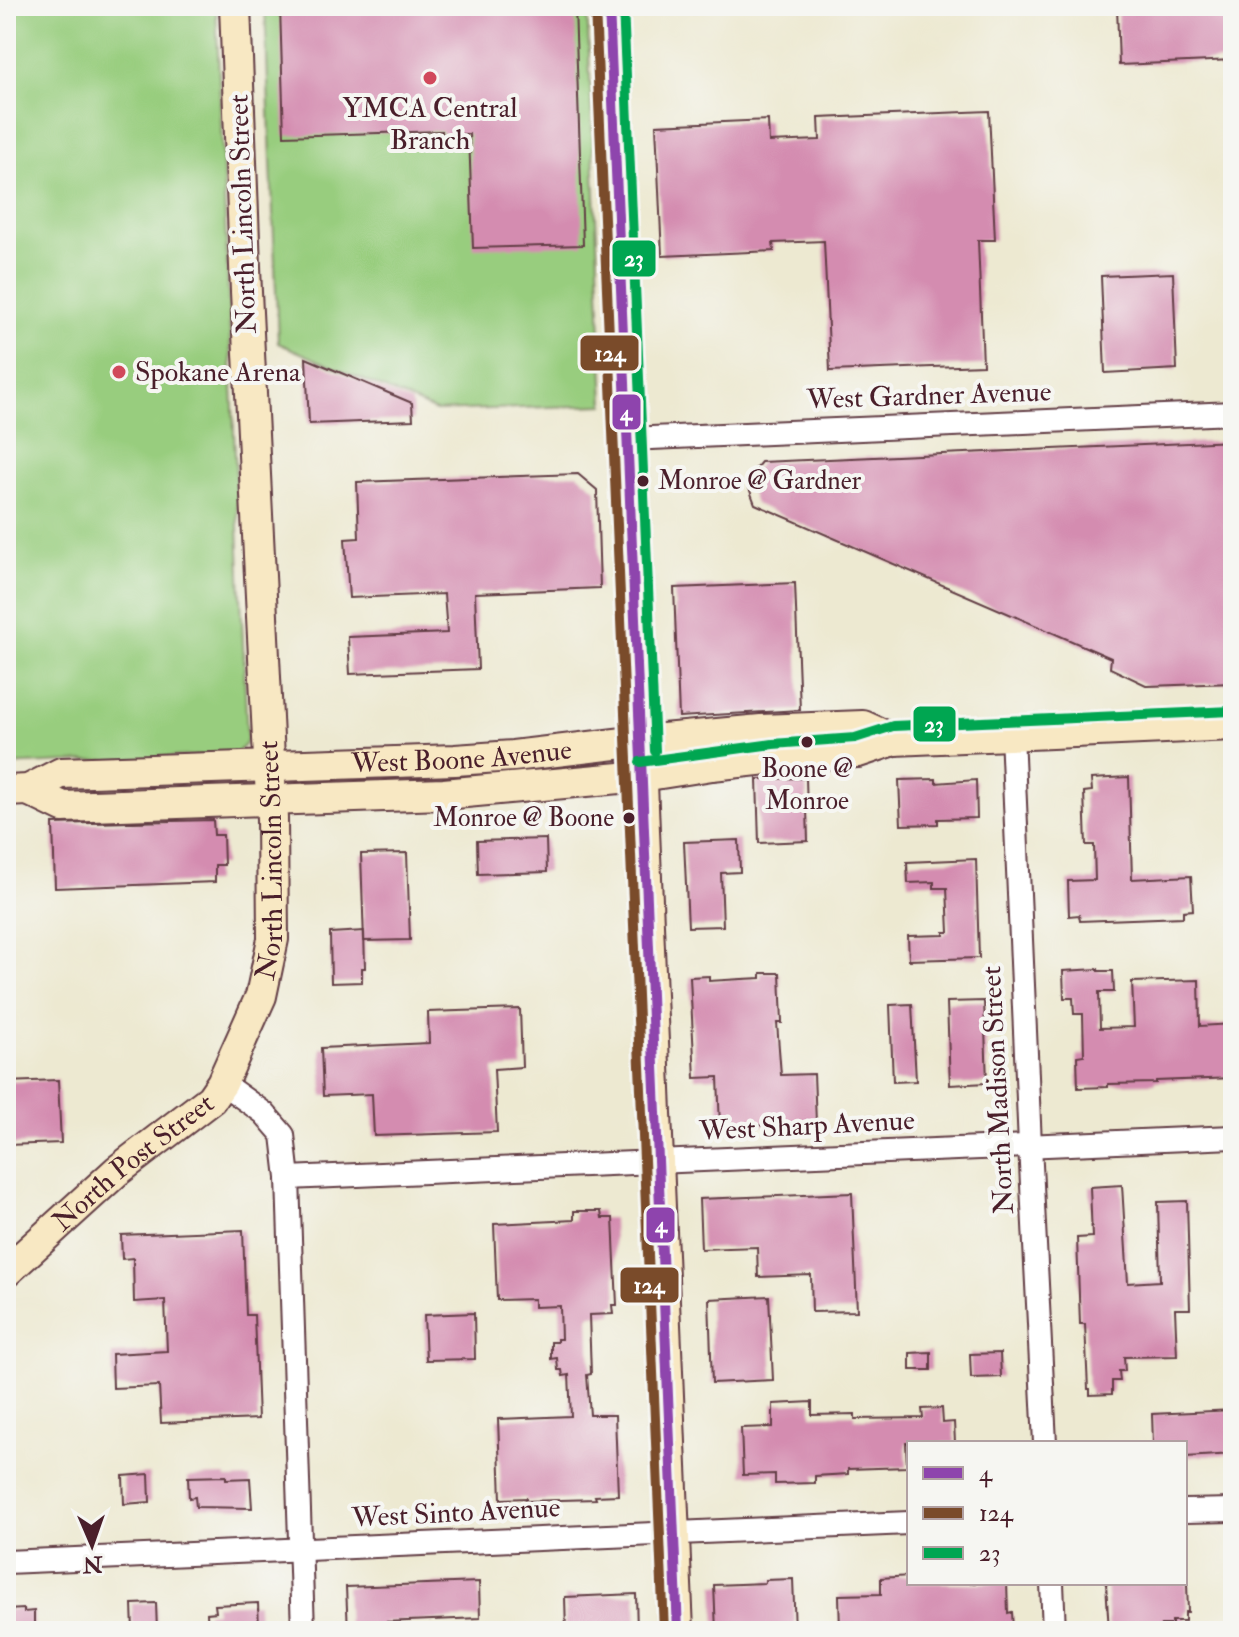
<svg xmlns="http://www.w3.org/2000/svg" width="1239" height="1637" font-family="'IM FELL Double Pica',serif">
	<rect width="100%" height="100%" fill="#f6f6f2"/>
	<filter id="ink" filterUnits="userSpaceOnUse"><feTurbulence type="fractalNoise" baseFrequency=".0125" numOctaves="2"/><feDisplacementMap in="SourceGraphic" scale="16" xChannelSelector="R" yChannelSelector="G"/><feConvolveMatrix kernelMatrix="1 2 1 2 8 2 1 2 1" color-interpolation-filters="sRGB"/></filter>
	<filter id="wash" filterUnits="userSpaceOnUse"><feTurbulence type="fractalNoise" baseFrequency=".006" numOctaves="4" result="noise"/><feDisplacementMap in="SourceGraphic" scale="32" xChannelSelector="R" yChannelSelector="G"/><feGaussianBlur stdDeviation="1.8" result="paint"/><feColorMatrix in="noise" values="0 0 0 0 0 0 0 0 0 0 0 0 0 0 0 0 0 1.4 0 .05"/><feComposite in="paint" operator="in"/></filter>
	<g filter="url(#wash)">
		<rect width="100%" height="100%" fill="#ede9d1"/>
		<!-- green -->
		<g fill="#98cd7e" stroke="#717654" stroke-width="2">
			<polygon points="6,6 216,6 247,739 246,744 236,754 6,765"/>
			<polygon points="265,6 587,6 604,405 436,411 278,343"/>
		</g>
		<g id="blocks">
			<!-- building -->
			<g fill="#d48cb0">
				<polygon points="306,6 575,6 583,245 473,248 469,134 442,134 442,131 284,136 280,7"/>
				<polygon points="1117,6 1233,6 1233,60 1119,65"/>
				<polygon points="989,111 995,240 978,240 983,365 830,371 824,241 773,243 774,251 662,256 656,125 768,120 769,142 820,140 819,118"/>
				<polygon points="1173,273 1177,369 1105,373 1101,276"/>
				<polygon points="306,358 412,403 413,420 309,424"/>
				<polygon points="1233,441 1233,683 1148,686 1110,668 1111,658 755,504 746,480 761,462"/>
				<polygon points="578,474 597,490 600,588 475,593 478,669 350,674 348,637 447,633 444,594 349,598 345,539 359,538 357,482"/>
				<polygon points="795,583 800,710 679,717 674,588"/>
				<polygon points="1129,777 1132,879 1191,876 1193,910 1183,911 1183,917 1080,921 1079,915 1069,916 1068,881 1095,880 1094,845 1086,845 1084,792 1092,791 1091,779"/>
				<polygon points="806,778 808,841 759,843 757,779"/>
				<polygon points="936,779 936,783 976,780 977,818 938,819 938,824 901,825 899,780"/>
				<polygon points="213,820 214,835 223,835 224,865 215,865 215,882 55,888 53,824"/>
				<polygon points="546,839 547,872 478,874 477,841"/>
				<polygon points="739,840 740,872 721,873 723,926 688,927 684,842"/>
				<polygon points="407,853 410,940 364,941 361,854"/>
				<polygon points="976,859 979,958 909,960 908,936 944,935 944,932 949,932 947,888 934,888 934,882 908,883 907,862"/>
				<polygon points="364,931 365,968 362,968 362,982 331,983 330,933"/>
				<polygon points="1098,969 1098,971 1113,971 1114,992 1099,992 1100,1028 1134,1027 1132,982 1199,980 1200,1026 1233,1024 1233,1078 1156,1081 1156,1083 1108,1084 1108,1087 1078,1088 1077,1056 1084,1055 1083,1014 1074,1014 1073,998 1064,998 1063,971"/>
				<polygon points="761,973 780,973 782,1023 777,1023 781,1075 814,1074 816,1123 720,1127 718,1077 695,1078 690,977 709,976 709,981 742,979 761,978"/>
				<polygon points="984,1001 987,1083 950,1085 947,1002"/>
				<polygon points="912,1004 916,1081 893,1082 890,1005"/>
				<polygon points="520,1009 522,1067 494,1069 497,1132 374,1136 372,1094 323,1096 321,1048 429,1043 428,1012"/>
				<polygon points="58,1080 61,1143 6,1145 6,1082"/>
				<polygon points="1122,1185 1128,1283 1160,1281 1158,1202 1187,1201 1190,1309 1175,1309 1177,1356 1124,1357 1125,1371 1119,1371 1120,1381 1112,1381 1112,1394 1090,1395 1090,1389 1088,1389 1085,1324 1080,1324 1077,1238 1092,1237 1090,1187"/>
				<polygon points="852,1193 857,1311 812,1312 811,1275 758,1277 757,1247 701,1249 699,1199"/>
				<polygon points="574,1211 601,1211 602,1218 613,1218 617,1305 612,1305 613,1314 589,1315 591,1374 587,1375 590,1415 615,1415 618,1495 595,1496 596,1499 526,1501 526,1498 501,1499 498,1419 571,1416 569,1375 563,1376 562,1370 558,1370 557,1358 551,1359 551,1342 557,1342 557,1339 561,1339 560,1306 534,1307 534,1299 497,1300 494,1224 574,1220"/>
				<polygon points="243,1230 246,1315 254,1315 258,1419 161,1423 159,1386 113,1388 112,1354 167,1351 165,1300 134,1302 133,1258 122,1259 121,1235"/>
				<polygon points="769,1296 773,1380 712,1383 709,1299"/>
				<polygon points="474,1313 475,1359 426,1360 424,1315"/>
				<polygon points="931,1352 931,1370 910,1370 910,1353"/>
				<polygon points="1000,1353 1001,1377 971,1378 970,1354"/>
				<polygon points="812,1402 812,1415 855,1414 855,1419 923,1418 922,1409 942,1408 943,1423 954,1422 955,1443 906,1443 907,1467 848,1469 848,1474 815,1476 815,1483 775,1484 775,1474 743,1475 741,1428 773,1427 773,1404"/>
				<polygon points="1233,1410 1233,1454 1186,1457 1185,1443 1153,1443 1152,1414"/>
				<polygon points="149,1474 150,1502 124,1504 123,1476"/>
				<polygon points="226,1476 226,1479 250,1478 252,1508 196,1507 195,1497 189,1498 188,1477"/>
				<polygon points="909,1576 909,1583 1007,1583 1008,1613 1012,1612 1013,1630 840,1631 839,1595 881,1594 881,1578"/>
				<polygon points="793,1579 795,1631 716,1631 714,1585 765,1583 765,1580"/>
				<polygon points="479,1582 480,1618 384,1622 385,1631 348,1631 346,1587"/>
				<polygon points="1106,1583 1187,1583 1188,1612 1185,1612 1185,1621 1172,1621 1172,1625 1161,1625 1163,1631 1109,1631"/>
				<polygon points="636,1594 637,1631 566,1631 565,1597"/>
				<polygon points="156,1603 157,1631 133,1631 132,1604"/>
				<polygon points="258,1603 259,1628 253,1628 253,1631 208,1631 207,1613 216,1612 215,1605"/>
				<polygon points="24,1609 24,1612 34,1611 34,1631 6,1631 6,1610"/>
			</g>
		</g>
	</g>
	<g filter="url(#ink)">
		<use href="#blocks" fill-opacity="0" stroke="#623d44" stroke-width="2"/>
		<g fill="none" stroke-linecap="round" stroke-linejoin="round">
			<defs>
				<g id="street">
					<polyline points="628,439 1233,413"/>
					<polyline points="1012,734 1030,1145 1045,1443"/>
					<polyline points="222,1083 264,1113 283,1135 288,1178 303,1631"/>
					<polyline points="288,1178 1233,1137"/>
					<polyline points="1185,1511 1233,1510"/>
					<polyline points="6,1562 909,1523"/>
					<polyline points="1052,1583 1054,1631"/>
				</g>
				<g id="secondary">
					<polyline points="609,6 678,1631"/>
					<polyline points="28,790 63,807 444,794 642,776 712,765 813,754 858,752 894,740 1233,725"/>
					<path id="s1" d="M6,791L28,790L61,773L455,760L513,756L641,741L761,730L863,726L894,740"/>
					<path id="s2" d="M6,1272L117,1171L211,1099L222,1083L261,996L273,939L272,819L246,292L235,6"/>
				</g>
			</defs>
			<!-- street casing -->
			<use href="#street" stroke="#623d44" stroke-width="26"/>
			<!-- secondary casing -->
			<use href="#secondary" stroke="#623d44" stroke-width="34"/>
			<!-- street -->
			<use href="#street" stroke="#fff" stroke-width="22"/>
			<!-- secondary -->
			<use href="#secondary" stroke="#f8e8c3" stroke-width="30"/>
			<defs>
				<polyline id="bus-1" points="609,6 678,1631"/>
				<polyline id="bus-2" points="595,7 664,1631"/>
				<g id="bus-3">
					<polyline points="623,6 655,751"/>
					<polyline points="640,762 773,744 855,738 893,726 1232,711"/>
				</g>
			</defs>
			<!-- bus-1 casing -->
			<use href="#bus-1" stroke="#f6f6f2" stroke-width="16"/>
			<!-- bus-2 casing -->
			<use href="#bus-2" stroke="#f6f6f2" stroke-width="16"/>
			<!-- bus-3 casing -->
			<use href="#bus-3" stroke="#f6f6f2" stroke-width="16"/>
			<!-- bus-1 -->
			<use href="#bus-1" stroke="#8e44ad" stroke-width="10"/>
			<!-- bus-2 -->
			<use href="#bus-2" stroke="#7a4b2a" stroke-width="10"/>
			<!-- bus-3 -->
			<use href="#bus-3" stroke="#00a651" stroke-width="10"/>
		</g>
	</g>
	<!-- markers -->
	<g fill="#d1495b" stroke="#f6f6f2" stroke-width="3">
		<circle cx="430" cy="78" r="8"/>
		<circle cx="119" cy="372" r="8"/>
	</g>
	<g fill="#4a1f2b" stroke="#f6f6f2" stroke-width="3">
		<circle cx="643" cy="481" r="7"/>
		<circle cx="807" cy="742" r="7"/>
		<circle cx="629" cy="818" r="7"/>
	</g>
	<g text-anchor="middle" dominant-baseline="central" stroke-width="8" stroke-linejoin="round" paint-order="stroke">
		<!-- bus labels -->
		<g font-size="26" fill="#4a1f2b" stroke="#f6f6f2" text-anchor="start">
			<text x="658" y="481">Monroe @ Gardner</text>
			<text x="807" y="769" text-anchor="middle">Boone @<tspan x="807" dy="32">Monroe</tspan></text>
			<text x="614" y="818" text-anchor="end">Monroe @ Boone</text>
		</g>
		<!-- poi labels -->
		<g font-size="28" fill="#4a1f2b" stroke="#f6f6f2">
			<text x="430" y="108">YMCA Central<tspan x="430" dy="32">Branch</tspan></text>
			<text x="135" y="372" text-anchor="start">Spokane Arena</text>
		</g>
		<!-- street labels -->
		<g font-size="28" fill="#4a1f2b" stroke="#f6f6f2">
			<text transform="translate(243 214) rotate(-92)">North Lincoln Street</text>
			<text transform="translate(929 396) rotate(-2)">West Gardner Avenue</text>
			<text stroke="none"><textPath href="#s1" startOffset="460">West Boone Avenue</textPath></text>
			<text stroke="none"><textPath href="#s2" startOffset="520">North Lincoln Street</textPath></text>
			<text transform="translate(998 1090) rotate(-93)">North Madison Street</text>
			<text transform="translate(807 1126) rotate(-3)">West Sharp Avenue</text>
			<text stroke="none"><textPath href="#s2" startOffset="168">North Post Street</textPath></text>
			<text transform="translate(456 1513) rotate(-3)">West Sinto Avenue</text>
		</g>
	</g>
	<g stroke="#f6f6f2" stroke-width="3">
		<rect x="611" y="239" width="46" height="39" rx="8" fill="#00a651"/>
		<rect x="579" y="334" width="61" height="38" rx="8" fill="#7a4b2a"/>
		<rect x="611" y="393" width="31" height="38" rx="8" fill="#8e44ad"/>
		<rect x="912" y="705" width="45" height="38" rx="8" fill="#00a651"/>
		<rect x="645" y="1206" width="31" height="38" rx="8" fill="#8e44ad"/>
		<rect x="619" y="1266" width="61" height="38" rx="8" fill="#7a4b2a"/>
	</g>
	<g font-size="22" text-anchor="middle" font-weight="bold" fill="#fff">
		<text x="634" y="266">23</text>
		<text x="610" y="361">124</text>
		<text x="626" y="420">4</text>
		<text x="934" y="732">23</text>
		<text x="661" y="1232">4</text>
		<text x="649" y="1293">124</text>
	</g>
	<!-- margin -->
	<rect width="1239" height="1637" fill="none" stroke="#f6f6f2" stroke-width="32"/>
	<!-- legend -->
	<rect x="907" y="1441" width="280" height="144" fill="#f6f6f2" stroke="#b1a0a2" stroke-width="2"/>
	<rect x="923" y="1467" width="40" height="12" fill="#8e44ad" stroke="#b1a0a2" stroke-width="2"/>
	<text x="979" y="1481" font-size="24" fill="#4a1f2b">4</text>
	<rect x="923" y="1507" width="40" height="12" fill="#7a4b2a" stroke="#b1a0a2" stroke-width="2"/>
	<text x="979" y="1521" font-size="24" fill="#4a1f2b">124</text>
	<rect x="923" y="1547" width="40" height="12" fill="#00a651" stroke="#b1a0a2" stroke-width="2"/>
	<text x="979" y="1561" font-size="24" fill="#4a1f2b">23</text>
	<!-- north arrow -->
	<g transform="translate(92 1545) rotate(178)" stroke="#f6f6f2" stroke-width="6" paint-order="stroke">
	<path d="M0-6L14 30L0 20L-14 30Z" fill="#4a1f2b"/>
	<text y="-12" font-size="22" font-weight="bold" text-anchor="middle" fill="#4a1f2b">N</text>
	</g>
</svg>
